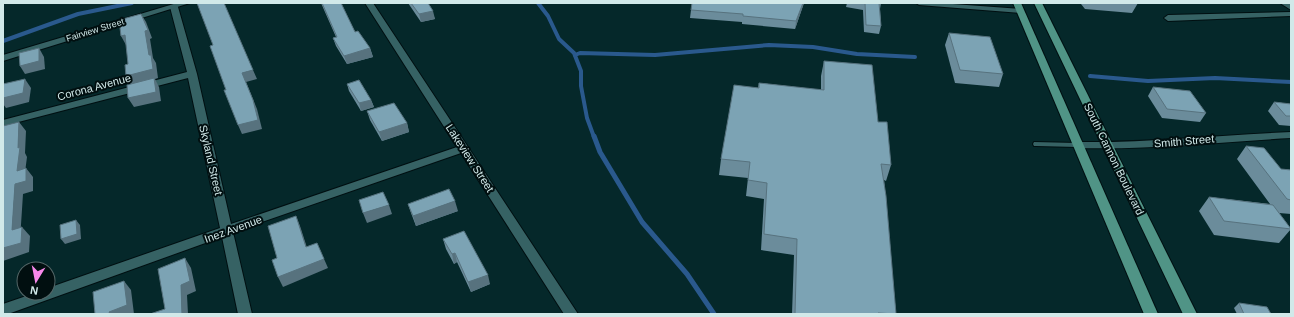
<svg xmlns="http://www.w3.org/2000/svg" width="1294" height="317" font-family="Helvetica,sans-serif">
	<rect width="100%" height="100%" fill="#05282a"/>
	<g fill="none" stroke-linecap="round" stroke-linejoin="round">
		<!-- stream-far1 -->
		<g stroke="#2a598d" stroke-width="4">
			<polyline points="538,3 548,16 559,39 574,53 581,71 581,86 587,118 594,137"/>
			<polyline points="3,41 78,14 132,3"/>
			<polyline points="575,55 580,53 655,55 769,45 813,47 857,54 915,57"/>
			<polyline points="1090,76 1148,81 1215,78 1291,82"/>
		</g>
		<!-- stream -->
		<polyline stroke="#2a598d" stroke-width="5" points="594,136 600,152 642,222 687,274 714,314"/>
		<defs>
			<g id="service">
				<polygon points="916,3 939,3 1020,9 1023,11 1020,13 919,5"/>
				<polygon points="1034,142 1077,143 1080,145 1077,147 1036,146 1034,146 1033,144"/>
			</g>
			<g id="minor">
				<polygon points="365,3 373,3 578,314 564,314 461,153 233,232 252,314 238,314 222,237 8,314 3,314 3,304 35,293 48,293 48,288 220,228 188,78 3,126 3,120 187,72 170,7 171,5 177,5 178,7 197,74 231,224 457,147"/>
				<polygon points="1280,3 1291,4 1291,10"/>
				<polygon points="1291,12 1291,16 1168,21 1164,18 1168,15"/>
				<path d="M1291,132V138C1220,142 1148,150 1077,148L1072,145L1077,142C1148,143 1220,135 1291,132Z"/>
			</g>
			<polygon id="tertiary" points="177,3 190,3 3,61 3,55"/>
			<g id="primary">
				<polygon points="1013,3 1021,3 1158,314 1144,314"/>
				<polygon points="1034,3 1042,3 1197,314 1183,314"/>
			</g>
		</defs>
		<!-- service casing -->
		<use href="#service" stroke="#000f11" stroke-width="2"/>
		<!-- minor casing -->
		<use href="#minor" stroke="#000f11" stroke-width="2"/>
		<!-- tertiary casing -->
		<use href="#tertiary" stroke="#000f11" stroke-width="2"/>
		<!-- primary casing -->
		<use href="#primary" stroke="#000f11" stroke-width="2"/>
		<!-- service -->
		<use href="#service" fill="#366264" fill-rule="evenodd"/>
		<!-- minor -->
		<use href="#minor" fill="#366264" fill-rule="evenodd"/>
		<!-- tertiary -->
		<use href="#tertiary" fill="#366264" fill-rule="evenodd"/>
		<!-- primary -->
		<use href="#primary" fill="#509486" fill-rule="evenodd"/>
	</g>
	<!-- wall -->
	<g fill="#6b8c9b">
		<polygon points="321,3 341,3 355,32 370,48 373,57 347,64 336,46 333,38 336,37"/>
		<polygon points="408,3 428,3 435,19 421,22"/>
		<polygon points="804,3 795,29 742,24 742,22 690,18 691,10"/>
		<polygon points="847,3 881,3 880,9 881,26 879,34 864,32 863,10 846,7"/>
		<polygon points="1066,3 1138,3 1132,13 1085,9 1081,4"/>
		<polygon points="949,33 1003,74 999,87 955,83 945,45"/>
		<polygon points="824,61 878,122 891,165 886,181 884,180 896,314 792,314 794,255 761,250 764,199 746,196 748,178 719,175 721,159 758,88 759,83 821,90 821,76"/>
		<polygon points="347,84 371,100 374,107 361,111 349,91"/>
		<polygon points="1153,87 1206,113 1200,122 1162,118 1148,96"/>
		<polygon points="1274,102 1291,104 1291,126 1279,125 1268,111"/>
		<polygon points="367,111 407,123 409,132 382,141 370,120"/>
		<polygon points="1246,146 1281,169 1291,170 1291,214 1279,213 1291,229 1279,243 1214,235 1199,211 1209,197 1270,204 1237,159"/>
		<polygon points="408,204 458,211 416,226 411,213"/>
		<polygon points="443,239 490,284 471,292 457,262 454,264 446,249"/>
		<polygon points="1239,303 1271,314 1237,314 1234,308"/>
	</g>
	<!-- shaded-wall -->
	<g fill="#57727e">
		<polygon points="803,3 804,3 795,29 796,21"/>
		<polygon points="433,11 435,19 421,22 419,14"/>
		<polygon points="141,14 146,22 152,38 150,39 153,58 156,63 158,78 155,79 159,87 161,101 134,107 128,98 131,85 126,76 149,55"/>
		<polygon points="125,35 126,45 121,36"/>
		<polygon points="39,48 44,57 45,69 25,74 20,66"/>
		<polygon points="370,48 373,57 347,64 344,56"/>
		<polygon points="253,70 257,79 246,82 257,109 262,129 242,134 238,125 242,73"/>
		<polygon points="25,79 31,88 29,102 6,108 3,104 3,98"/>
		<polygon points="371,100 374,107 361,111 359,103"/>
		<polygon points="19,122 26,131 25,153 27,157 24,180 17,171 18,148"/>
		<polygon points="407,123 409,132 382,141 379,132"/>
		<polygon points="26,168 33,177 33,191 23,194 20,240 12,230 15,184"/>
		<polygon points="455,201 458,211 416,226 413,216"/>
		<polygon points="389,205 392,214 367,223 363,213"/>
		<polygon points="296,216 300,226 310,257 306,247"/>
		<polygon points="76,220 80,225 81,239 65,244 61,239"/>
		<polygon points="22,227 30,236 29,252 3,261 3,248"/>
		<polygon points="317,243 328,268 283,287 278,277"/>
		<polygon points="455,253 457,262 454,264 452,254"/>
		<polygon points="185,258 191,268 196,291 187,295 188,314 182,314 181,285"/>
		<polygon points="488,275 490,284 471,292 468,282"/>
		<polygon points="124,281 131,290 134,314 110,314 109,312"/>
	</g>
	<!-- building -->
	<g fill="#7ca3b4" stroke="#57727e">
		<polygon points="197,3 224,3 253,70 242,73 253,100 258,120 238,125 224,90 226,90 210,46 213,45"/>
		<polygon points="322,3 341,3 355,32 358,31 370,48 344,56 333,38 337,37"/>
		<polygon points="411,3 428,3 433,11 419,14"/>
		<polygon points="692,3 803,3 796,21 743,16 743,14 691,10"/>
		<polygon points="865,3 879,3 881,26 866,25"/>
		<polygon points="141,14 148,30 145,31 149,55 151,55 153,69 126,76 125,65 128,64 125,35 121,36 119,20"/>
		<polygon points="949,33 990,37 1003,74 960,70"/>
		<polygon points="39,48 39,61 20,66 19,53"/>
		<polygon points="824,61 872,65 878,122 887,122 891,165 881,164 886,196 896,314 878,313 878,314 795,314 797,239 764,234 767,183 748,180 750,162 721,159 734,85 759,88 759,83 824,90"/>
		<polygon points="154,78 156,92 128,98 127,85"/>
		<polygon points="25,79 23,93 3,98 3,84"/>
		<polygon points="359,80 371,100 359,103 347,84"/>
		<polygon points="1153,87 1190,91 1206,113 1167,109"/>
		<polygon points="1274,102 1291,104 1291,116 1286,116"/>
		<polygon points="394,103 407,123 379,132 367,111"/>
		<polygon points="19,122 18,148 20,147 17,171 26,168 26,181 15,184 12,230 22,227 21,243 3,248 3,126"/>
		<polygon points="1246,146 1264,148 1281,169 1291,170 1291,200 1287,199"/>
		<polygon points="449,189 455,201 413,216 408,204"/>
		<polygon points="383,192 389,205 363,213 359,200"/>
		<polygon points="1209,197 1273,205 1291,229 1224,221"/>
		<polygon points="296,216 306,247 317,243 324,259 278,277 272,260 277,258 268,226"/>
		<polygon points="76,220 77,234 61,239 60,225"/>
		<polygon points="464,231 488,275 468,282 455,253 452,254 443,239"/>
		<polygon points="185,258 190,281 181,285 182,314 150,314 165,309 158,269"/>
		<polygon points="124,281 127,305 109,312 110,314 95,314 93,292"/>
		<polygon points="1239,303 1267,307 1271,314 1244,314"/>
	</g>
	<g text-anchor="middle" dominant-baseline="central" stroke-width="4" stroke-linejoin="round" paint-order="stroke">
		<!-- far-street labels -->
		<g font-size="9" fill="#d1e9e9" stroke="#010f10">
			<text transform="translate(95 30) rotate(-17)">Fairview Street</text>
		</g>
		<!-- street labels -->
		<g font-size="11" fill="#d1e9e9" stroke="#010f10">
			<text transform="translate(94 87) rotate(-15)">Corona Avenue</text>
			<text transform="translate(1184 141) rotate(-5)">Smith Street</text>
			<text transform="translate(470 158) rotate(57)">Lakeview Street</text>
			<text transform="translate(1114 159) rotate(64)">South Cannon Boulevard</text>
			<text transform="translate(211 160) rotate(77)">Skyland Street</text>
			<text transform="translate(233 229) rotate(-20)">Inez Avenue</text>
		</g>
	</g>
	<!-- border -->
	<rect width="1294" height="317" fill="none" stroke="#d1e9e9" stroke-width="8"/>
	<!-- north arrow -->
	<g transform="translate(36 281) rotate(190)"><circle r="19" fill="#010f10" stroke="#546667"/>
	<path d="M0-3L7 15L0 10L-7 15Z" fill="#f888ea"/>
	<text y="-6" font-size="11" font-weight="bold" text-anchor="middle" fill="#d1e9e9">N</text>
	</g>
</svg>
